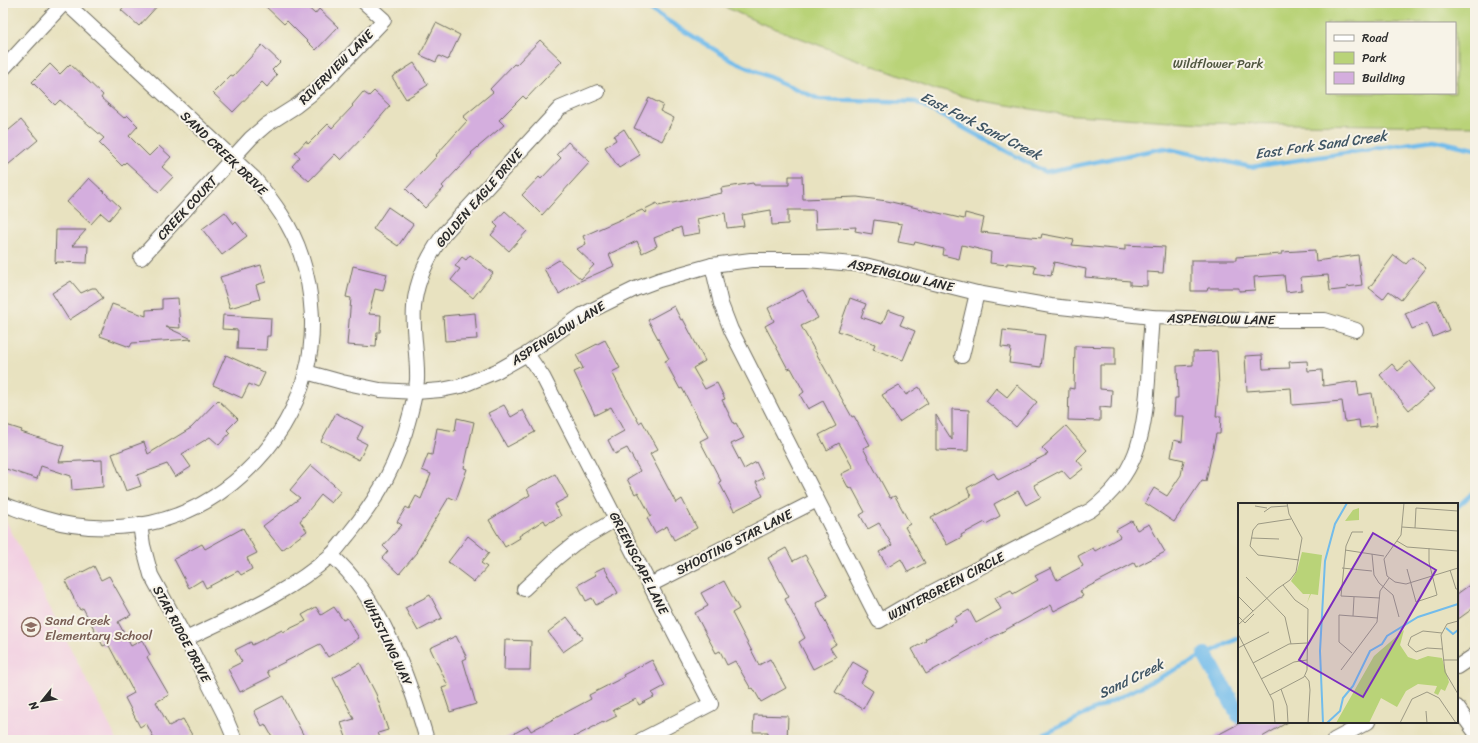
<svg xmlns="http://www.w3.org/2000/svg" width="1478" height="743" font-family="Sriracha,sans-serif">
	<rect width="100%" height="100%" fill="#f7f3e8"/>
	<filter id="ink" filterUnits="userSpaceOnUse"><feTurbulence type="fractalNoise" baseFrequency=".025" numOctaves="2"/><feDisplacementMap in="SourceGraphic" scale="8" xChannelSelector="R" yChannelSelector="G"/><feConvolveMatrix kernelMatrix="1 2 1 2 8 2 1 2 1" color-interpolation-filters="sRGB"/></filter>
	<filter id="wash" filterUnits="userSpaceOnUse"><feTurbulence type="fractalNoise" baseFrequency=".012" numOctaves="4" result="noise"/><feDisplacementMap in="SourceGraphic" scale="16" xChannelSelector="R" yChannelSelector="G"/><feGaussianBlur stdDeviation="0.9" result="paint"/><feColorMatrix in="noise" values="0 0 0 0 0 0 0 0 0 0 0 0 0 0 0 0 0 1.4 0 .05"/><feComposite in="paint" operator="in"/></filter>
	<g filter="url(#wash)">
		<rect width="100%" height="100%" fill="#e8e2c0"/>
		<!-- built -->
		<polygon fill="#f2cfe2" points="3,515 117,740 3,740"/>
		<!-- green -->
		<path fill="#b9d378" stroke="#727f52" fill-rule="evenodd" d="M716,3H1475V126L1202,123L1061,114L977,100L935,89L758,22ZM1327,23H1455V93H1327Z"/>
		<g fill="none" stroke-linecap="round" stroke-linejoin="round">
			<!-- stream -->
			<g stroke="#72bceb" stroke-width="4.5">
				<polyline points="639,3 733,61 819,99 916,102 1045,172 1164,148 1251,167 1433,140 1475,149"/>
				<polyline points="1457,507 1475,491"/>
				<polyline points="1033,740 1239,638"/>
			</g>
			<!-- canal -->
			<polyline stroke="#72bceb" stroke-width="16" points="1205,655 1239,715"/>
		</g>
		<g id="blocks">
			<!-- building -->
			<g fill="#d4aede">
				<polygon points="127,3 160,3 139,26 121,10"/>
				<polygon points="262,3 303,3 315,14 319,9 338,27 316,50 287,21 284,24"/>
				<polygon points="436,23 460,35 448,60 439,56 436,62 420,55"/>
				<polygon points="540,40 562,61 526,99 523,96 499,120 504,125 471,153 472,154 442,186 444,188 425,208 406,189 437,156 436,155 467,121 463,117 493,92 490,89 514,64 516,65"/>
				<polygon points="262,45 280,62 272,70 277,75 267,87 262,82 233,112 213,93 231,75 233,76"/>
				<polygon points="414,63 428,85 406,99 392,77"/>
				<polygon points="50,64 60,74 70,64 103,95 101,98 124,118 127,115 138,126 129,136 149,156 159,146 171,157 162,167 173,177 159,192 126,162 122,166 99,143 104,138 60,100 55,105 32,82"/>
				<polygon points="374,91 390,106 365,135 341,160 335,154 309,181 292,166 300,157 295,153 306,141 308,144 328,124 332,128 353,106 352,105 363,92 369,96"/>
				<polygon points="649,98 663,105 660,111 674,118 662,141 634,128"/>
				<polygon points="21,120 38,140 3,169 3,135"/>
				<polygon points="624,129 640,155 619,168 605,147 616,140 614,136"/>
				<polygon points="568,142 590,162 542,215 522,195 539,177 541,179 561,158 557,154"/>
				<polygon points="789,176 802,176 803,199 857,197 887,201 964,219 965,213 984,218 981,232 1041,238 1042,234 1074,240 1072,245 1125,250 1125,245 1165,247 1163,273 1147,272 1147,286 1130,285 1130,281 1085,277 1086,269 1054,262 1051,276 1034,273 1036,266 1007,263 1007,265 990,263 991,252 962,245 959,259 943,255 944,249 915,242 914,245 898,242 902,224 874,220 872,234 855,231 856,227 816,229 815,210 788,210 788,224 772,225 771,210 742,215 744,226 727,228 725,213 697,219 700,233 683,236 681,227 654,238 657,246 642,253 637,241 609,254 614,266 578,282 559,294 544,269 559,260 581,279 594,265 577,249 586,244 583,236 642,210 645,213 647,212 645,209 657,203 658,206 722,193 721,188 753,183 754,185 789,185"/>
				<polygon points="89,178 120,207 109,220 101,213 91,224 67,202"/>
				<polygon points="388,207 413,224 398,246 373,229"/>
				<polygon points="505,211 527,231 509,251 491,235 498,227 494,223"/>
				<polygon points="225,212 234,224 236,222 247,236 222,255 202,229"/>
				<polygon points="56,230 86,230 72,246 88,246 87,263 57,262 55,264"/>
				<polygon points="1315,250 1316,261 1358,255 1362,285 1346,287 1347,289 1330,291 1328,275 1301,277 1302,290 1286,292 1284,275 1254,277 1255,290 1239,291 1239,288 1208,288 1207,291 1191,291 1191,260 1236,260 1236,257 1282,254 1282,252"/>
				<polygon points="470,255 493,273 473,298 451,280 460,269 455,266 462,257 466,260"/>
				<polygon points="1394,255 1406,264 1412,257 1426,268 1401,300 1389,291 1383,299 1369,288"/>
				<polygon points="261,265 266,282 256,285 260,299 230,308 220,277"/>
				<polygon points="353,266 387,274 383,291 375,289 369,314 381,315 380,332 377,332 376,347 347,345 351,298 346,297"/>
				<polygon points="71,281 81,293 92,288 96,288 103,298 69,320 52,293"/>
				<polygon points="803,290 818,318 801,326 852,417 854,416 870,445 863,448 890,498 895,496 910,524 905,527 925,563 908,572 901,559 888,567 879,552 892,545 879,523 868,529 860,515 865,512 852,488 849,489 841,474 853,468 839,443 827,450 819,435 836,426 823,401 808,409 800,395 804,392 791,368 788,369 765,326 774,321 768,308"/>
				<polygon points="178,298 180,328 166,327 192,339 132,343 130,347 100,336 112,304 146,316 146,310 162,309 162,299"/>
				<polygon points="850,298 866,304 861,317 882,324 888,310 904,316 900,325 915,331 903,360 873,349 875,344 838,331"/>
				<polygon points="1437,300 1449,330 1433,337 1427,323 1412,329 1405,313"/>
				<polygon points="674,306 681,320 683,319 705,361 693,368 705,389 717,383 725,399 722,400 734,424 736,423 744,438 731,444 744,469 756,462 764,478 756,482 763,496 734,511 719,482 721,481 700,441 708,437 682,388 680,389 665,361 669,359 648,320"/>
				<polygon points="475,313 477,339 445,341 443,316"/>
				<polygon points="223,315 271,318 270,336 267,336 266,350 237,349 238,330 222,329"/>
				<polygon points="1003,330 1045,335 1041,367 1009,363 1011,348 1001,347"/>
				<polygon points="605,340 620,368 612,372 639,423 642,421 658,449 650,454 676,503 682,499 697,528 674,540 667,526 655,533 647,518 651,516 638,492 635,494 627,479 640,471 627,448 615,454 608,440 624,431 611,407 595,415 574,372 583,368 576,355"/>
				<polygon points="1075,346 1115,347 1115,365 1100,365 1100,389 1112,390 1111,408 1100,407 1100,421 1068,420 1069,388 1074,389"/>
				<polygon points="1217,351 1219,386 1216,416 1221,416 1220,434 1216,434 1206,481 1202,480 1174,522 1145,503 1154,488 1167,496 1181,475 1184,460 1171,457 1174,440 1182,442 1184,416 1174,416 1175,398 1178,398 1177,366 1193,365 1193,352"/>
				<polygon points="226,355 265,373 258,388 249,384 242,398 213,385"/>
				<polygon points="1262,355 1263,369 1290,368 1289,362 1307,361 1308,371 1322,370 1323,386 1357,381 1359,395 1372,393 1377,426 1360,428 1359,420 1345,422 1342,401 1292,405 1291,388 1247,391 1245,356"/>
				<polygon points="1410,361 1434,389 1409,410 1380,375 1392,364 1398,371"/>
				<polygon points="899,385 906,395 919,387 928,403 899,422 882,395"/>
				<polygon points="1017,385 1037,402 1016,427 986,401 996,388 1007,397"/>
				<polygon points="218,400 238,419 227,430 230,433 219,445 210,437 182,454 191,467 175,477 167,464 137,475 141,486 126,491 112,454 144,442 148,454 191,428"/>
				<polygon points="504,405 511,417 523,410 535,432 507,447 488,413"/>
				<polygon points="952,409 969,410 968,451 936,450 936,415 952,440"/>
				<polygon points="336,413 363,427 357,439 367,444 359,460 321,441"/>
				<polygon points="457,418 474,422 464,468 467,469 456,500 449,497 416,552 417,553 399,574 382,558 388,551 383,546 402,525 397,522 406,507 409,509 416,496 421,499 431,474 422,470 428,454 432,455 437,428 455,431"/>
				<polygon points="3,424 22,430 21,432 64,446 59,462 102,460 103,487 72,490 71,476 41,466 37,479 3,468"/>
				<polygon points="1066,426 1087,450 1077,460 1084,468 1070,479 1062,470 1034,485 1041,497 1026,505 1018,491 994,504 1000,516 986,524 985,522 961,535 962,537 947,545 931,517 971,496 967,488 994,473 998,480 1048,454 1042,448"/>
				<polygon points="311,465 341,491 331,503 321,495 300,521 307,531 282,550 263,526 300,498 290,490"/>
				<polygon points="555,474 568,497 555,504 561,516 546,524 544,520 519,536 520,538 505,547 489,520 530,495 527,489"/>
				<polygon points="1132,521 1137,530 1149,524 1165,552 1136,567 1134,563 1080,591 1083,596 1054,611 1051,605 998,634 926,674 912,649 926,641 925,639 956,622 954,618 969,610 976,623 1001,609 995,598 1011,590 1013,594 1038,580 1035,576 1051,568 1057,580 1083,566 1078,556 1093,548 1095,551 1120,537 1116,530"/>
				<polygon points="243,528 257,553 247,558 252,569 241,575 238,571 206,588 202,580 189,588 174,559 202,544 205,549"/>
				<polygon points="468,536 489,553 481,563 487,567 474,582 448,562"/>
				<polygon points="786,548 793,561 805,555 828,596 816,603 836,644 830,648 836,657 813,669 799,642 805,638 785,599 789,597 768,558"/>
				<polygon points="94,566 101,580 109,576 131,615 118,622 131,646 142,640 150,655 147,657 169,695 156,702 169,726 183,719 192,735 181,740 155,740 146,723 140,727 125,698 134,693 108,644 103,646 83,608 80,610 65,581"/>
				<polygon points="604,567 618,593 596,605 592,598 586,601 578,585 596,575 594,572"/>
				<polygon points="724,581 739,609 732,613 759,665 770,659 786,688 761,702 753,688 751,689 735,661 727,665 720,651 716,653 695,613 708,606 701,593"/>
				<polygon points="1475,581 1475,607 1457,620 1457,594"/>
				<polygon points="430,595 442,618 418,631 405,608"/>
				<polygon points="316,607 321,615 334,607 343,620 347,618 359,638 328,657 320,644 267,671 270,677 240,692 228,669 242,662 235,650 251,642 252,645 282,630 283,632 306,621 302,615"/>
				<polygon points="567,617 583,638 563,652 548,632"/>
				<polygon points="456,636 467,658 463,660 476,704 450,712 442,688 448,686 430,648"/>
				<polygon points="505,640 531,641 530,670 504,670"/>
				<polygon points="652,660 665,686 652,693 654,697 639,705 636,699 613,710 617,716 603,723 603,722 568,740 502,740 528,726 531,731 591,699 589,695 624,677 623,675"/>
				<polygon points="853,662 868,671 861,683 873,691 863,709 835,692"/>
				<polygon points="360,663 376,694 388,730 378,733 381,740 347,740 341,723 354,719 333,678"/>
				<polygon points="283,696 306,740 274,740 265,724 262,726 254,711"/>
				<polygon points="754,715 788,716 787,740 768,740 768,732 753,732"/>
				<polygon points="1242,722 1288,722 1257,740 1208,740"/>
			</g>
		</g>
	</g>
	<g filter="url(#ink)">
		<use href="#blocks" fill-opacity="0" stroke="#6d6b5f" stroke-width="1"/>
		<g fill="none" stroke-linecap="round" stroke-linejoin="round">
			<defs>
				<g id="minor">
					<polyline points="3,69 64,3"/>
					<polyline points="141,258 251,138 266,125 296,106 310,95 326,81 384,20 365,3"/>
					<path d="M712,265L721,304L731,330L879,621L903,607L1091,510C1137,475 1144,437 1148,381C1149,360 1150,339 1152,317"/>
					<polyline points="527,354 543,377 711,704 641,740"/>
					<polyline points="962,356 977,293"/>
					<polyline points="306,372 342,382 380,390 416,392 441,390 461,386 497,371 527,354 582,315 635,289 659,280 712,265 751,260 807,260 865,265 977,293 1051,306 1152,317 1250,320 1325,320 1356,330"/>
					<path d="M3,504C17,509 31,515 46,519C75,528 109,529 139,525C218,513 286,449 306,372C316,334 313,292 301,255C292,226 273,201 254,178L66,3"/>
					<polyline points="140,524 143,545 151,575 186,639 224,714 235,740"/>
					<path d="M331,555C381,598 409,678 427,740"/>
					<polyline points="650,585 817,500"/>
					<polyline points="524,589 558,557 574,544 616,519"/>
					<path d="M186,639C235,615 289,593 330,556C337,550 342,542 348,535C379,497 398,463 410,415C413,403 416,392 417,380C418,356 412,331 414,307C416,280 428,257 443,235L560,108L598,92"/>
					<polyline points="1457,667 1475,655"/>
					<polyline points="1457,707 1475,732"/>
					<polyline points="1334,740 1368,722"/>
				</g>
			</defs>
			<!-- minor casing -->
			<use href="#minor" stroke="#6d6b5f" stroke-width="16"/>
			<!-- minor -->
			<use href="#minor" stroke="#fff" stroke-width="14"/>
		</g>
	</g>
	<!-- icons -->
	<defs>
		<symbol id="school-ring" viewBox="-11 -11 22 22"><circle r="9.5" fill="#f7f3e8" stroke="#8d6e63" stroke-width="1.5"/><path d="M0-5L7-2L0 1L-7-2ZM-4 1L0 2.5L4 1V4Q0 6-4 4Z" fill="#8d6e63"/></symbol>
	</defs>
	<g fill-rule="evenodd">
		<use href="#school-ring" x="20" y="616" width="22" height="22"/>
	</g>
	<g text-anchor="middle" dominant-baseline="central" stroke-width="4" stroke-linejoin="round" paint-order="stroke">
		<!-- park labels -->
		<g font-size="13" fill="#4e553e" stroke="#f7f3e8">
			<text x="1218" y="63">Wildflower Park</text>
		</g>
		<!-- street labels -->
		<g font-size="13" fill="#2b2b2b" stroke="#f7f3e8">
			<text transform="translate(336 67) rotate(-45)">RIVERVIEW LANE</text>
			<text transform="translate(224 153) rotate(44)">SAND CREEK DRIVE</text>
			<text transform="translate(479 198) rotate(-49)">GOLDEN EAGLE DRIVE</text>
			<text transform="translate(187 208) rotate(-47)">CREEK COURT</text>
			<text transform="translate(901 275) rotate(13)">ASPENGLOW LANE</text>
			<text transform="translate(1221 319) rotate(1)">ASPENGLOW LANE</text>
			<text transform="translate(558 333) rotate(-32)">ASPENGLOW LANE</text>
			<text transform="translate(734 542) rotate(-27)">SHOOTING STAR LANE</text>
			<text transform="translate(639 563) rotate(63)">GREENSCAPE LANE</text>
			<text transform="translate(946 586) rotate(-28)">WINTERGREEN CIRCLE</text>
			<text transform="translate(182 634) rotate(62)">STAR RIDGE DRIVE</text>
			<text transform="translate(388 642) rotate(64)">WHISTLING WAY</text>
		</g>
		<!-- education labels -->
		<g font-size="13" fill="#785e54" stroke="#f7f3e8" text-anchor="start">
			<text x="45" y="620">Sand Creek<tspan x="45" dy="15">Elementary School</tspan></text>
		</g>
		<!-- water labels -->
		<g font-size="14" font-style="italic" fill="#405665" stroke="#f7f3e8">
			<text transform="translate(981 126) rotate(27)">East Fork Sand Creek</text>
			<text transform="translate(1321 145) rotate(-8)">East Fork Sand Creek</text>
			<text transform="translate(1131 679) rotate(-26)">Sand Creek</text>
		</g>
	</g>
	<!-- overview -->
	<g transform="translate(1238 503)">
		<rect width="220" height="220" fill="#e8e2c0"/>
		<path d="M121,5V17L107,18L115,7ZM64,49L84,52L80,92L73,91L69,100L72,91H65L53,78L59,68ZM166,127L162,142L170,154L179,157L190,153L204,155L211,179L207,188L203,186L200,192L196,190L199,183L180,181L168,188L159,204L143,195L131,220H98L136,153Z" fill="#b9d378"/>
		<path fill="none" stroke="#72bceb" stroke-width="2" d="M208,125L215,131L220,127M85,220L82,148L87,58L97,21L109,0M89,220L102,208L105,195L115,183L132,148L144,141L149,133L180,114L220,101"/>
		<path fill="none" stroke="#9c9984" stroke-width="1" d="M166,0L163,32L146,56L149,73L157,79L168,81L220,65M17,3L29,5M26,9L33,4L49,3M53,16L20,21L15,27L12,43L20,52L61,57M164,24L220,28M177,25L178,5L220,8M125,29H114L108,43L103,93L142,95M13,35L41,36M159,38L169,44L220,48M107,47L146,53M134,51L136,72L141,80L155,92L161,114M104,65L134,68M169,66L178,99L199,92L191,59V45M212,67L218,86H220M8,74L47,114L53,141M0,93L15,108M0,113L7,120L16,111M115,113L116,94M220,118L209,121L203,132L207,169L220,191M0,122L39,86L52,77L58,69L64,35L51,11L49,0M204,130L185,128L173,134L170,142L178,149L189,145L205,146M0,131L35,198L37,220M0,145L31,129M114,150L101,139V112L140,115M205,157H220M15,160L51,141L69,140M103,167L139,119L142,88L151,75M67,173L71,178L72,187L70,220M23,176L56,159L69,157M43,186L49,203L50,220M32,192L66,174L69,167L70,106L57,97L45,82M188,208L189,220M162,220L174,196L189,189L201,195L218,220"/>
		<path fill="#7b2cbf" fill-opacity="0.15" stroke="#7b2cbf" stroke-width="2" d="M135,30L198,67L125,194L61,157Z"/>
		<rect width="220" height="220" fill="none" stroke="#2b2b2b" stroke-width="2"/>
	</g>
	<!-- margin -->
	<rect width="1478" height="743" fill="none" stroke="#f7f3e8" stroke-width="16"/>
	<!-- legend -->
	<rect x="1326" y="22" width="130" height="72" fill="#f7f3e8" stroke="#a5a39c"/>
	<rect x="1334" y="35" width="20" height="6" fill="#ffffff" stroke="#a5a39c"/>
	<text x="1362" y="42" font-size="12" fill="#2b2b2b">Road</text>
	<rect x="1334" y="52" width="20" height="12" fill="#b9d378" stroke="#a5a39c"/>
	<text x="1362" y="62" font-size="12" fill="#2b2b2b">Park</text>
	<rect x="1334" y="72" width="20" height="12" fill="#d4aede" stroke="#a5a39c"/>
	<text x="1362" y="82" font-size="12" fill="#2b2b2b">Building</text>
	<!-- north arrow -->
	<g transform="translate(42 701) rotate(240)" stroke="#f7f3e8" stroke-width="3" paint-order="stroke">
	<path d="M0-3L7 15L0 10L-7 15Z" fill="#2b2b2b"/>
	<text y="-6" font-size="11" font-weight="bold" text-anchor="middle" fill="#2b2b2b">N</text>
	</g>
</svg>
